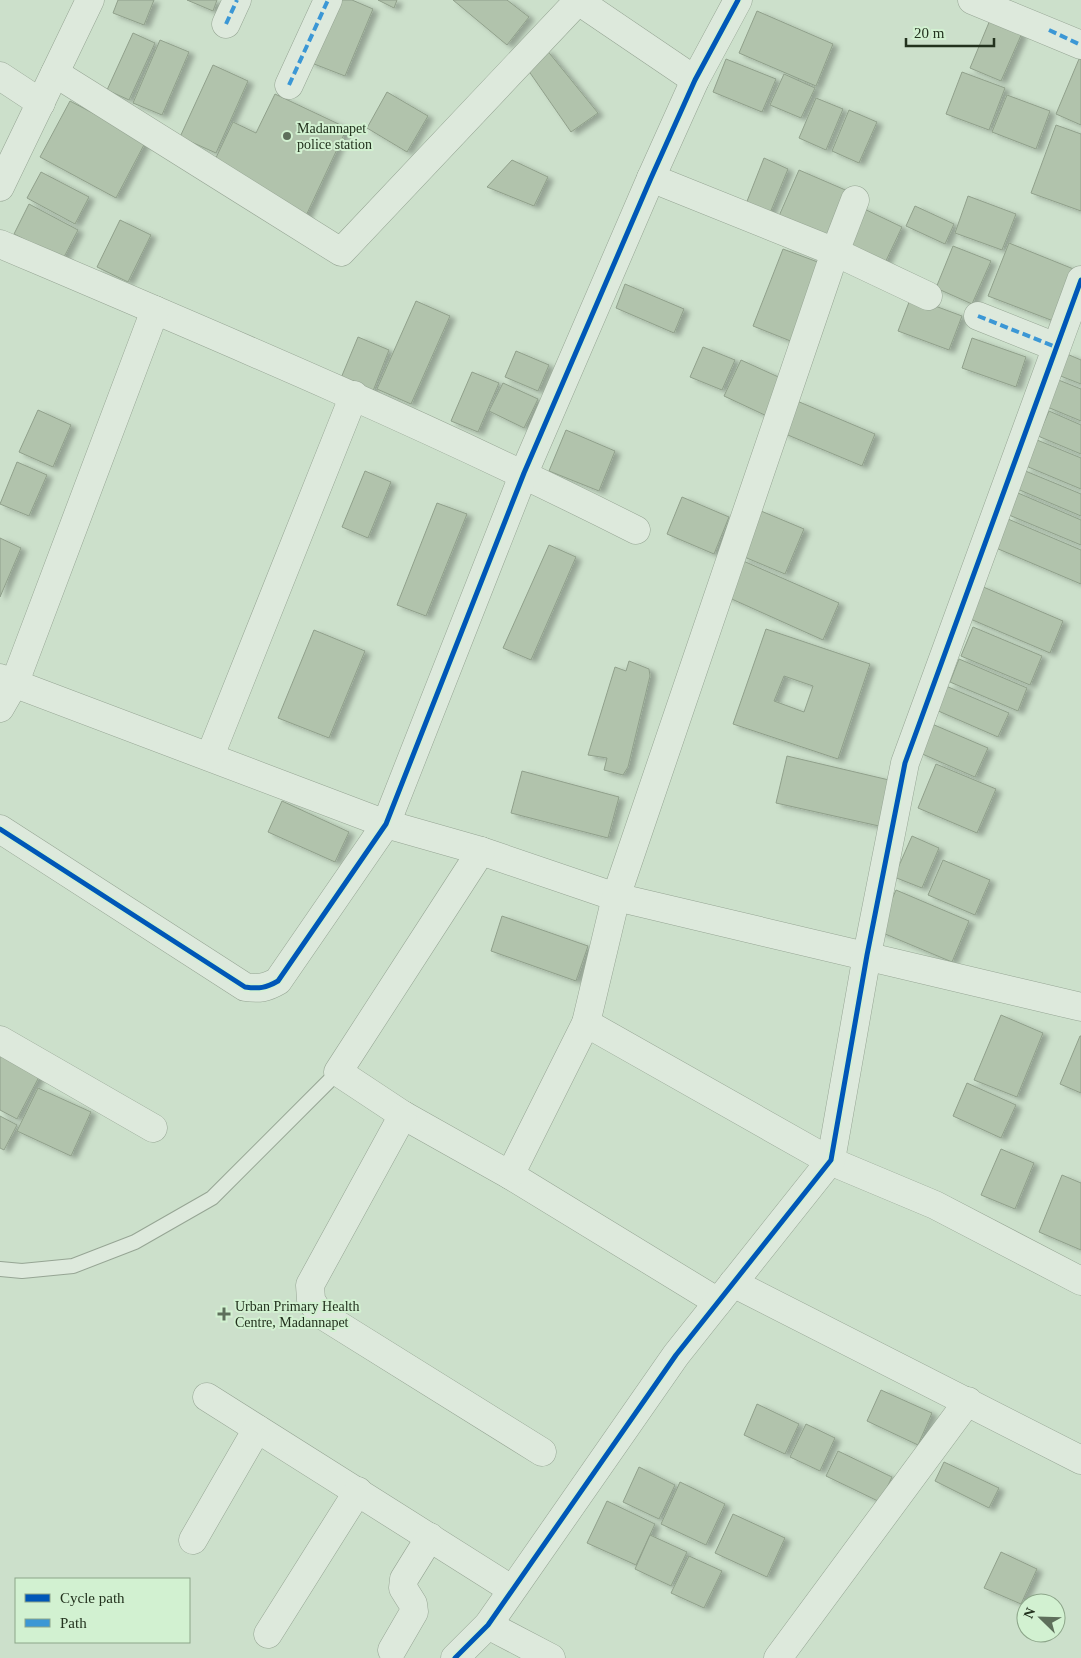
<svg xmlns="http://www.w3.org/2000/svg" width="1081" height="1658" font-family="'Times New Roman',serif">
	<defs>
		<filter id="shadow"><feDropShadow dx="5.5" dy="3" stdDeviation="2.5" flood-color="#0004"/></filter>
	</defs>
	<rect width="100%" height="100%" fill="#cce0cb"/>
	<!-- building -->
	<g fill="#b1c3ac" stroke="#90a08b" fill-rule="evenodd" filter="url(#shadow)">
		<polygon points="118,0 154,0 144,25 113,13"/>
		<polygon points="187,0 217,0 213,11"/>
		<polygon points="335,0 352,0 373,9 345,76 309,62"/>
		<polygon points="378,0 397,0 394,8"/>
		<polygon points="453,0 507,0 529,17 507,45"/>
		<polygon points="757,11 833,44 816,86 739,53"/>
		<polygon points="990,20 1022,33 1001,81 970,68"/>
		<polygon points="133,33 155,43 129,100 107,90"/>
		<polygon points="160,40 189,52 162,115 133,103"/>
		<polygon points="546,49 598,113 571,132 526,67"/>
		<polygon points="726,59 776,79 762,112 713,92"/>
		<polygon points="1079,59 1081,59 1081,125 1056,114"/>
		<polygon points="213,65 248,81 216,153 180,137"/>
		<polygon points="962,72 1005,88 989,130 946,114"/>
		<polygon points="784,74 815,88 801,118 770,105"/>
		<polygon points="387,92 428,116 407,152 367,128"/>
		<polygon points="275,94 347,128 304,220 213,164 233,122 256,133"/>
		<polygon points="1007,95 1050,111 1036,149 992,132"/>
		<polygon points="816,98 843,109 826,150 799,138"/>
		<polygon points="70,101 146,141 116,198 40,157"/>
		<polygon points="849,110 877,122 859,163 832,151"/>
		<polygon points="1056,125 1081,134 1081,211 1031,193"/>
		<polygon points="764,158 788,169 768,218 744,209"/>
		<polygon points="512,160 548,177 534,206 487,187"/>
		<polygon points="799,170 850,192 830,238 779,216"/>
		<polygon points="41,172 89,197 75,224 27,198"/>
		<polygon points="968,196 1016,214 1002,250 955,233"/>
		<polygon points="29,204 78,230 63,259 14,234"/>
		<polygon points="858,206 902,227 884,265 840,243"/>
		<polygon points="915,206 954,224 945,244 906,226"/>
		<polygon points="120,220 151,235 128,282 97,267"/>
		<polygon points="1009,243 1076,270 1056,322 988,296"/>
		<polygon points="953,246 991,261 972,304 936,288"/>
		<polygon points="783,249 823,264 793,342 753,326"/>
		<polygon points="625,284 684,309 674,333 616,308"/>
		<polygon points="911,297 962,316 949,350 898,331"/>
		<polygon points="416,301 450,316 411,404 377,389"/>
		<polygon points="358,337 389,350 373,391 341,378"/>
		<polygon points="972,338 1026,357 1016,387 962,368"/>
		<polygon points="703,347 735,360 722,390 690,377"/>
		<polygon points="516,351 549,365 538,391 505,377"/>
		<polygon points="1067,354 1081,360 1081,384 1058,375"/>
		<polygon points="741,360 785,380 769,417 724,396"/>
		<polygon points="472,372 499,383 478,432 451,421"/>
		<polygon points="1056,379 1081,389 1081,421 1045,406"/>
		<polygon points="503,383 538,399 524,428 489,411"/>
		<polygon points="797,401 875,434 862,466 783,433"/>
		<polygon points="38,410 71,425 53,467 19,452"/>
		<polygon points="1049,411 1081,425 1081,454 1038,436"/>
		<polygon points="566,430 615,451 599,491 549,471"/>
		<polygon points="1037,440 1081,458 1081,489 1026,466"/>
		<polygon points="17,462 47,475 29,516 0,504"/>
		<polygon points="1023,470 1081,494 1081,516 1015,488"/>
		<polygon points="365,471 391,482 368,538 342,527"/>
		<polygon points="1018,493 1081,520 1081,545 1009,515"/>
		<polygon points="682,497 729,517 714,554 667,534"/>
		<polygon points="437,503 467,514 426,616 397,605"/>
		<polygon points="761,511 804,529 785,574 742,556"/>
		<polygon points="1008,519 1081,550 1081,584 996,548"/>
		<polygon points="0,538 21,548 0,597"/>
		<polygon points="549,545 576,557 531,660 503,648"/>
		<polygon points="741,560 839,603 823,640 725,596"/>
		<polygon points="981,586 1063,621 1050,653 968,618"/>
		<polygon points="973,627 1042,656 1030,685 961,656"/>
		<path d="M766,629L870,664L838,759L733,724ZM784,676L813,686L804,712L774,701Z"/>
		<polygon points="314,630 365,651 329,738 278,718"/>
		<polygon points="959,659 1027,688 1018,711 950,682"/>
		<polygon points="629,661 649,669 650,676 628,767 623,775 604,770 607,758 588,755 615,667 626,671"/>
		<polygon points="946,686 1009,713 998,737 936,710"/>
		<polygon points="932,724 988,748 975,777 920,753"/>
		<polygon points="787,756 889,780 879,826 776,803"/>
		<polygon points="936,764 996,789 977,833 918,808"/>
		<polygon points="522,771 619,797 608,838 511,813"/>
		<polygon points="282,801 349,832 335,862 268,832"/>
		<polygon points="912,836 939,848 922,888 894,877"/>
		<polygon points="943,860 990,880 975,915 928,895"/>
		<polygon points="896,890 969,921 952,962 878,931"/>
		<polygon points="502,916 588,946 576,981 491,951"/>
		<polygon points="1001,1015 1043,1033 1017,1097 974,1080"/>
		<polygon points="1080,1036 1081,1036 1081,1093 1060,1084"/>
		<polygon points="0,1054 40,1075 17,1119 0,1110"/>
		<polygon points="967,1083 1016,1105 1001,1138 953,1116"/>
		<polygon points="38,1088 91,1112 71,1156 17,1131"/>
		<polygon points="0,1116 17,1125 4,1150 0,1148"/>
		<polygon points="1001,1149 1034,1163 1015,1209 981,1195"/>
		<polygon points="1062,1175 1081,1183 1081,1250 1039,1232"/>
		<polygon points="881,1390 932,1413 918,1445 867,1421"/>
		<polygon points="757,1404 799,1424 785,1454 744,1435"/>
		<polygon points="806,1424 835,1438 820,1471 790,1457"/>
		<polygon points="838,1451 892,1477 880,1502 826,1476"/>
		<polygon points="944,1462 999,1488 989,1508 935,1481"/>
		<polygon points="639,1467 675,1485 659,1519 623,1502"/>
		<polygon points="680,1482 725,1504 706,1545 661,1524"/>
		<polygon points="607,1501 655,1524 636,1565 587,1543"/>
		<polygon points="733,1514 785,1538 767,1577 715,1553"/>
		<polygon points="650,1535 687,1552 671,1586 635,1569"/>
		<polygon points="1001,1552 1037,1569 1021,1604 984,1588"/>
		<polygon points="689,1556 722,1571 704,1608 671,1593"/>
	</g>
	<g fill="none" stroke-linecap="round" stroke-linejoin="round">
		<defs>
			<polyline id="service" points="0,1269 22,1271 73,1266 135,1242 212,1198 338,1072"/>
			<g id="minor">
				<polyline points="577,0 695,80"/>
				<polyline points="972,0 1081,45"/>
				<polyline points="226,24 237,0"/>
				<polyline points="55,73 341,252 578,1"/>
				<polyline points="0,76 41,103"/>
				<polyline points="289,85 328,0"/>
				<polyline points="855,200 835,252 928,296"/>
				<path d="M0,244C214,335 428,425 636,530"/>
				<polyline points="978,316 1056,347"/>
				<polyline points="0,678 386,824 481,851 616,897 1081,1007"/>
				<polyline points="0,708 15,682 155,310"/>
				<polyline points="210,756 354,395"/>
				<path d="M0,829L245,987C259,989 266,988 278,981L386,824L524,473L651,178L695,80L738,0"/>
				<polyline points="481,851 338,1072 403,1115 510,1175 718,1302"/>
				<polyline points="586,1023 830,1161 935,1205 1081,1281"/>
				<polyline points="0,1040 153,1128"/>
				<polyline points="403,1115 310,1285 311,1300 319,1313 542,1452"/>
				<polyline points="510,1175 586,1023 616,897 835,252 651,178"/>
				<polyline points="733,1283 1081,1460"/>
				<polyline points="207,1397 511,1589"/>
				<polyline points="193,1540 257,1429"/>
				<polyline points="488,1625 551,1658"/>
				<polyline points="268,1634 358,1491"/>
				<polyline points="392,1650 414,1612 413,1604 403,1588 404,1579 430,1537"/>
				<polyline points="778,1658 968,1401"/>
			</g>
			<g id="tertiary">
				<polyline points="0,187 90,0"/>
				<polyline points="455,1658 488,1625 676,1355 831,1160 867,955 905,763 1081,280"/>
			</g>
		</defs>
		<!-- service casing -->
		<use href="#service" stroke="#96a594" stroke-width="16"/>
		<!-- minor casing -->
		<use href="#minor" stroke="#96a594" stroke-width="29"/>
		<!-- tertiary casing -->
		<use href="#tertiary" stroke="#96a594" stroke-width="29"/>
		<!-- service -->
		<use href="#service" stroke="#dde9dc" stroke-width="14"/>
		<!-- minor -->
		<use href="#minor" stroke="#dde9dc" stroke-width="28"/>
		<!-- tertiary -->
		<use href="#tertiary" stroke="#dde9dc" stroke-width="28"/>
		<!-- quiet -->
		<g stroke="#3b97d5" stroke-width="4" stroke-dasharray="8 4" stroke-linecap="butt">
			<polyline points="226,24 237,0"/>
			<polyline points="1049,30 1081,45"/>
			<polyline points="289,85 328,0"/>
			<polyline points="978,316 1056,347"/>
		</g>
		<defs>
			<g id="cycleway">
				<path d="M0,829L245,987C259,989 266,988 278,981L386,824L524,473L651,178L695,80L738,0"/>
				<polyline points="455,1658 488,1625 676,1355 831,1160 867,955 905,763 1081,280"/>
			</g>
		</defs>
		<!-- cycleway casing -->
		<use href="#cycleway" stroke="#d2f1d1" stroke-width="8"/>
		<!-- cycleway -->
		<use href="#cycleway" stroke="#0057b8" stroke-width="5"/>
	</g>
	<!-- markers -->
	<g fill="#5e6f5b" stroke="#d2f1d1" stroke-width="2">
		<circle cx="287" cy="136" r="5"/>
		<path d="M221.5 1306.5h5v5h5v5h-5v5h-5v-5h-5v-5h5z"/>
	</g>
	<g text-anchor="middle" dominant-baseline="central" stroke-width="4" stroke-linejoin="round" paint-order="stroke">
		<!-- poi labels -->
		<g font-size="14" fill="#23321e" stroke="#d2f1d1" text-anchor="start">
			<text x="297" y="128">Madannapet<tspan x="297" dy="16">police station</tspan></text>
			<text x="235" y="1306">Urban Primary Health<tspan x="235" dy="16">Centre, Madannapet</tspan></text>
		</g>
	</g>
	<!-- legend -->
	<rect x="15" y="1578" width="175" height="65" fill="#d2f1d1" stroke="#8ca589"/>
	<rect x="25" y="1594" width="25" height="8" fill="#0057b8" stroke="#8ca589"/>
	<text x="60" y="1603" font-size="15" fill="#23321e">Cycle path</text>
	<rect x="25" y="1619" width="25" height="8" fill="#3b97d5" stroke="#8ca589"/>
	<text x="60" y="1628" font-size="15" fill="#23321e">Path</text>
	<!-- north arrow -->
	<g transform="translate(1041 1618) rotate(293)"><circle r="24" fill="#d2f1d1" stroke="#8ca589"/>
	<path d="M0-4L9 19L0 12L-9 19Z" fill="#5e6f5b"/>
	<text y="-8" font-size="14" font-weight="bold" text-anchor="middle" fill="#23321e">N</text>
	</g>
	<!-- scale -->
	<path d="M906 38v8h88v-8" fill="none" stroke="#23321e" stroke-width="2.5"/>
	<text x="914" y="38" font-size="15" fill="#23321e" stroke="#d2f1d1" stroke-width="4" paint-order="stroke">20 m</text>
</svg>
